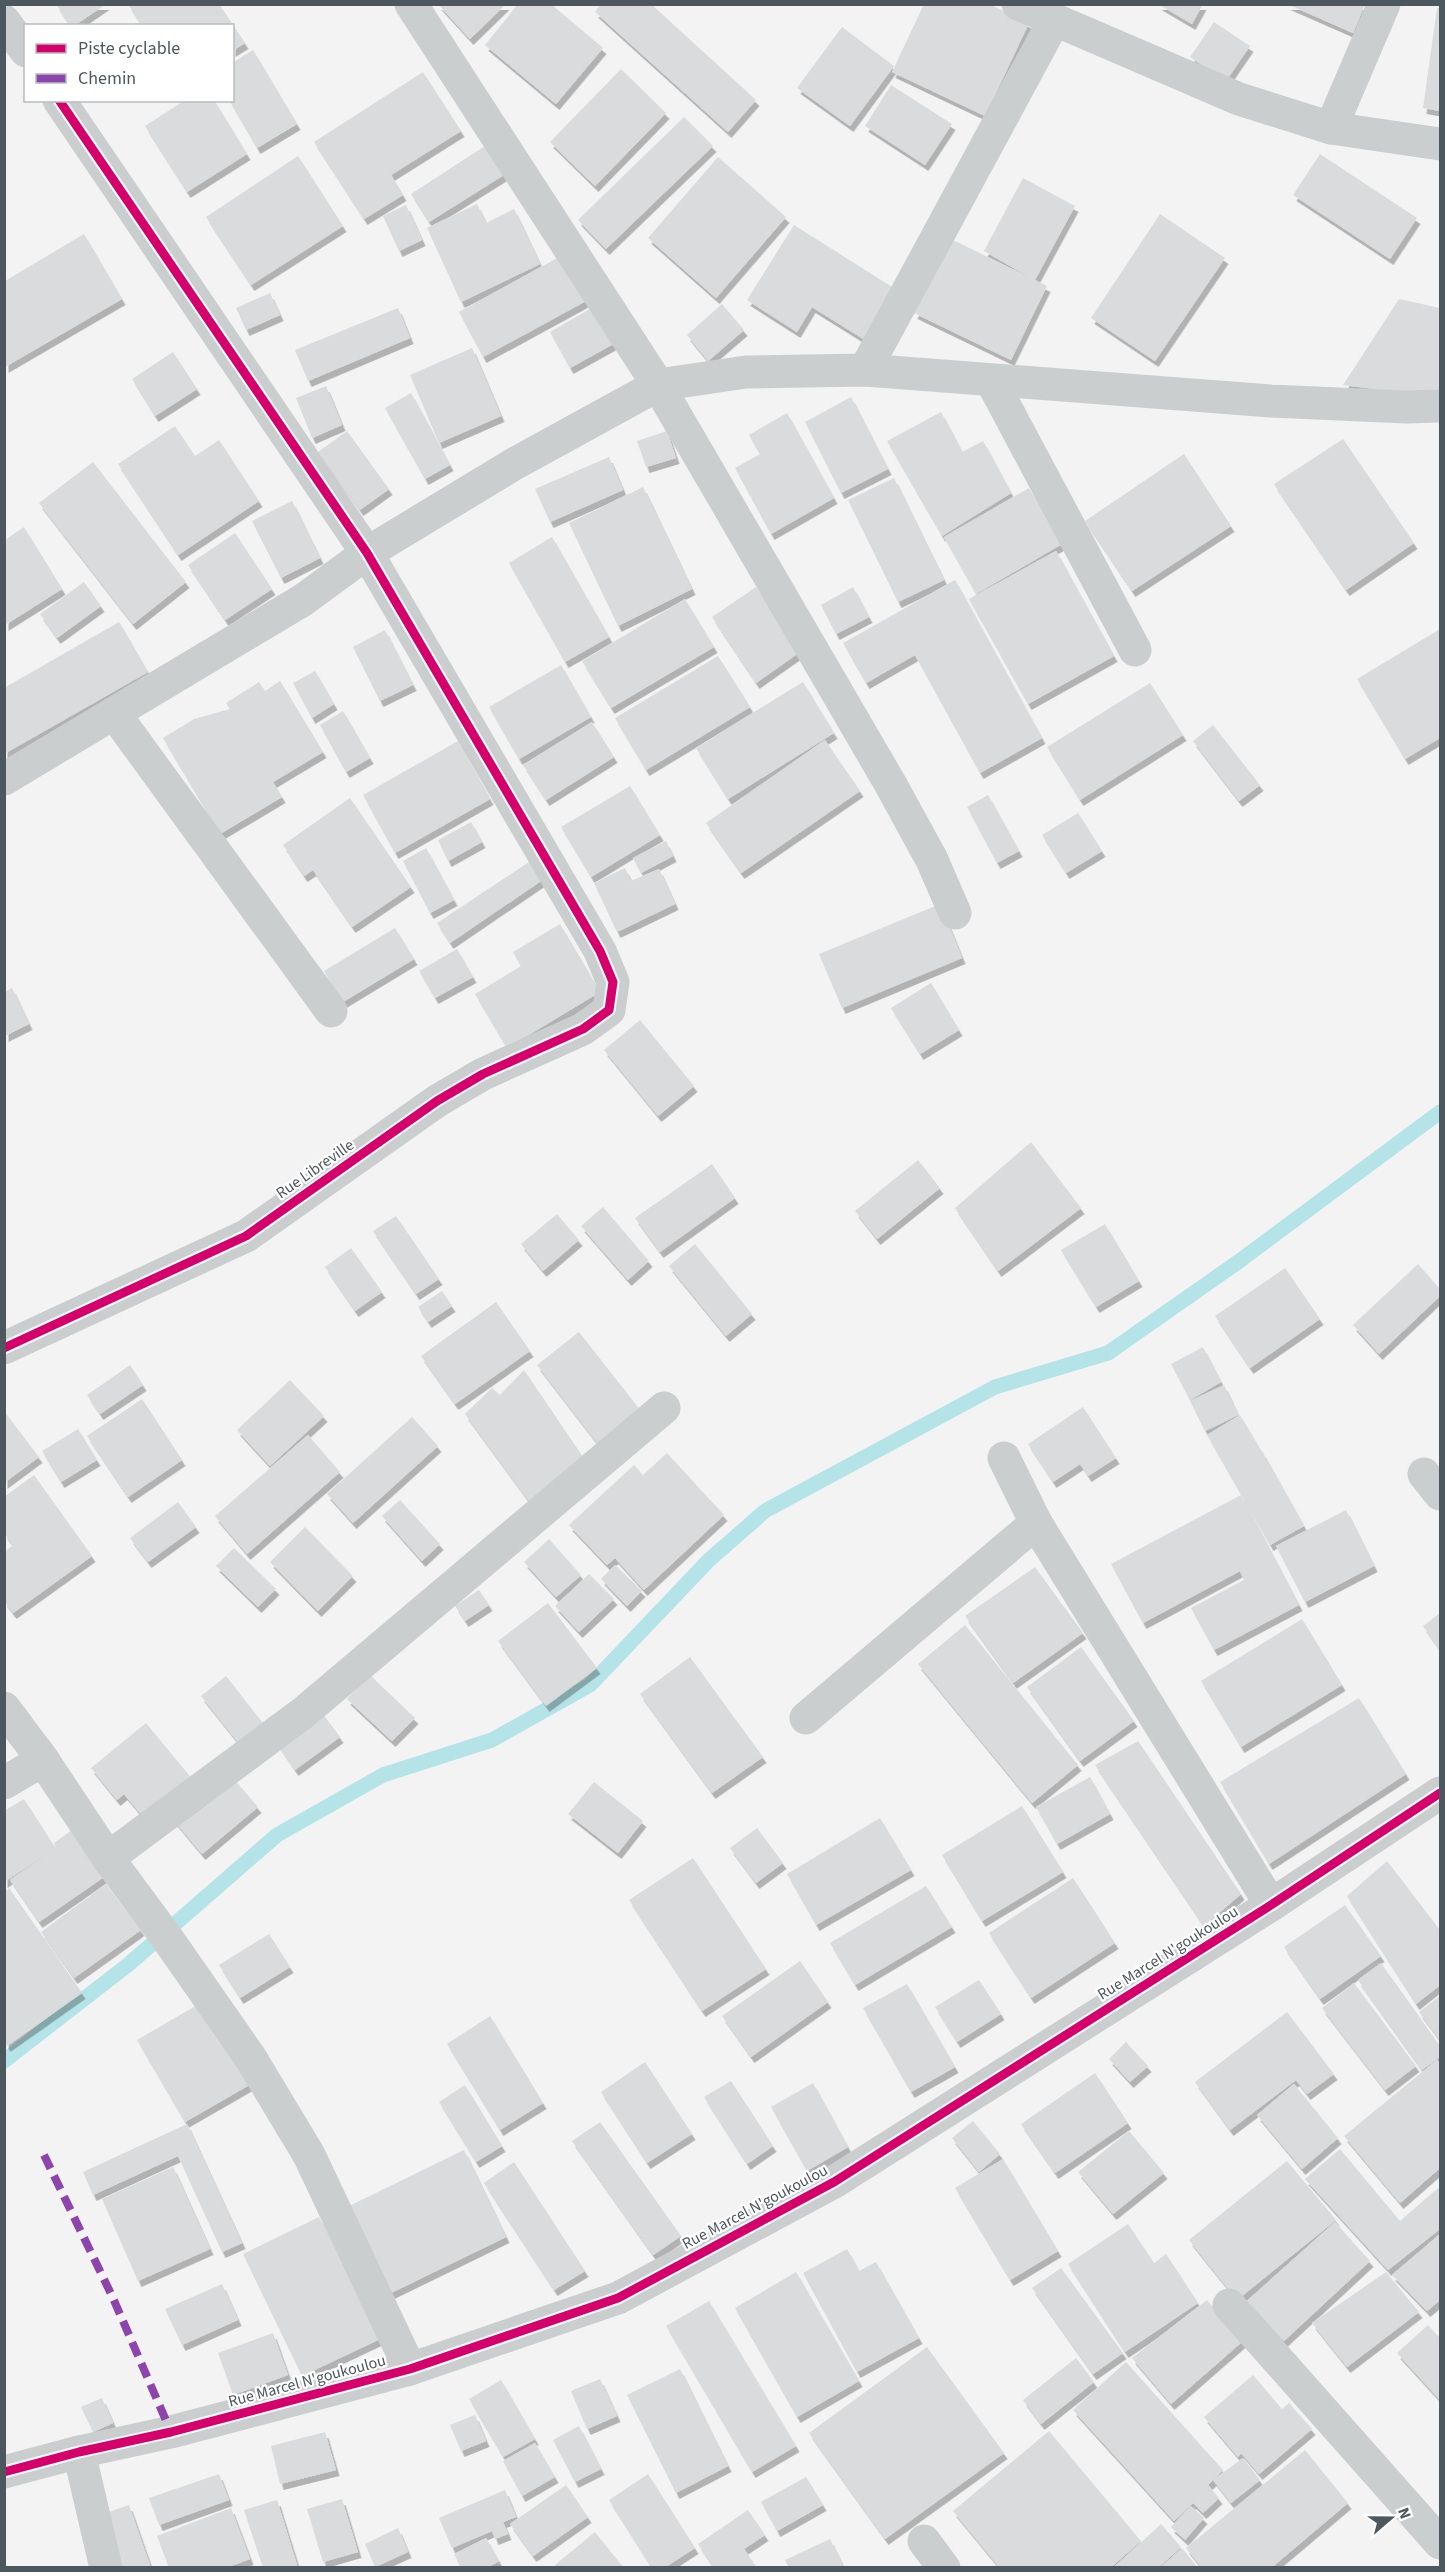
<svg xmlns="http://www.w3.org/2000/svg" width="1445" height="2572" font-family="'Source Sans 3',sans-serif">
	<defs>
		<filter id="shadow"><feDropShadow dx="3.5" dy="6" stdDeviation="0" flood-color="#0004"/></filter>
	</defs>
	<rect width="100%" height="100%" fill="#f4f3f3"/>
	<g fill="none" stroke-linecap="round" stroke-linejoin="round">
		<!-- stream -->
		<polyline stroke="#b4e4e8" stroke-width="15" points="4,2061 129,1964 277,1835 383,1775 492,1740 590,1685 709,1560 765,1511 995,1387 1108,1353 1238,1262 1440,1112"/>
	</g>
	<!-- building -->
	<g fill="#dadbdc" filter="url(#shadow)">
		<polygon points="56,4 106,4 74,26 70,26"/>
		<polygon points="128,4 219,4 245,43 232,51 232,26 142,26"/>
		<polygon points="438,4 506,4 470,39"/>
		<polygon points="518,4 551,4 603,48 556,104 485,45"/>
		<polygon points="601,4 651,4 756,100 728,132 595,12"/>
		<polygon points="924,4 989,4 1029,23 985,116 892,72"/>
		<polygon points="1158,4 1203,4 1192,24"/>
		<polygon points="1287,4 1365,4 1353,33"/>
		<polygon points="1437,8 1440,8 1440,111 1423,108"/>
		<polygon points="1214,22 1250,46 1226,81 1190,57"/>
		<polygon points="842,27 894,66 850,126 797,88"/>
		<polygon points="253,50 297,124 257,148 229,100 232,100 232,63"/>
		<polygon points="621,69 666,113 595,186 550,142"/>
		<polygon points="423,72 461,131 391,175 403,195 364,219 314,142"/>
		<polygon points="891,85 952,124 925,165 865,126"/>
		<polygon points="185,100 214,100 247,154 187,192 145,126"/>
		<polygon points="684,117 713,146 606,249 578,220"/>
		<polygon points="488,144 507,173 429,222 411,194"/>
		<polygon points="1320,154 1417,218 1390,259 1293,195"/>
		<polygon points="298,156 343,226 251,285 206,217"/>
		<polygon points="718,157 786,217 716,298 648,238"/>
		<polygon points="1023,178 1075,206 1035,280 1047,286 1011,360 914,313 951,239 1031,278 984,251"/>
		<polygon points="477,204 486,223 514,209 540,264 461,302 427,228"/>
		<polygon points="406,205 422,240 399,251 383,216"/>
		<polygon points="1160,214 1225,258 1155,361 1091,318"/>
		<polygon points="794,225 897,290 865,340 812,307 797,332 747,300"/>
		<polygon points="84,234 122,299 5,367 5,281"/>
		<polygon points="561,256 586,301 483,357 459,312"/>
		<polygon points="270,293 280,315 246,330 236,308"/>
		<polygon points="1399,299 1440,308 1440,397 1343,385"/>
		<polygon points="722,304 744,330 708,361 687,335"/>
		<polygon points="595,306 615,343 570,368 550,332"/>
		<polygon points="398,308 410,338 308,381 295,350"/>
		<polygon points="472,348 501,416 439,443 410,375"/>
		<polygon points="173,352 197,389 155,416 132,379"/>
		<polygon points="326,386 342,425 312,438 296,398"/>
		<polygon points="411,393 450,465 425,479 385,408"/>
		<polygon points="851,397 888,469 841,493 805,422"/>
		<polygon points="941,412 962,452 983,441 1011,493 942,536 887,441"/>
		<polygon points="787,413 834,498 771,534 735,468 760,454 749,435"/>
		<polygon points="175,426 195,456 219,440 259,501 178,555 118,464"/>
		<polygon points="347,431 389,489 360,510 318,452"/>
		<polygon points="667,431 676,458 646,467 637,441"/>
		<polygon points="1343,439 1414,543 1346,590 1274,484"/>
		<polygon points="1184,454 1231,526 1132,591 1085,521"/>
		<polygon points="609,457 623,490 550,522 535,489"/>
		<polygon points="93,462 186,582 133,624 39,503"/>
		<polygon points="894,478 944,580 898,602 848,500"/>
		<polygon points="643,487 692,589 618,626 569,523"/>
		<polygon points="1029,488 1062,544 976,594 944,537"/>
		<polygon points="292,501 320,558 281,578 252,521"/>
		<polygon points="24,527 62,589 5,625 5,540"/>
		<polygon points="235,533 272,589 225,620 188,565"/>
		<polygon points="552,537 609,637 565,662 509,563"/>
		<polygon points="1056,551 1114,656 1028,704 969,599"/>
		<polygon points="955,580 1042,738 980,773 915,655 866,683 843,643"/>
		<polygon points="84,582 101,606 57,638 40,614"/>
		<polygon points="756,587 800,652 756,683 712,617"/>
		<polygon points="853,587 869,617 836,634 821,605"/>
		<polygon points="685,599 714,647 611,708 582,661"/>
		<polygon points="119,622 148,672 4,754 4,688"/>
		<polygon points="1440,629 1440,738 1405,759 1357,679"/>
		<polygon points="385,630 413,685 380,701 353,647"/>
		<polygon points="718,656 750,707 646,770 615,718"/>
		<polygon points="561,665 591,717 519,759 489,707"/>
		<polygon points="315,671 334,704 312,718 293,683"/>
		<polygon points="280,681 323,752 273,782 282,797 220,834 163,738 194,719 230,709 226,703 259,682 265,691"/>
		<polygon points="803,682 834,733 728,799 696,748"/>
		<polygon points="1150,683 1183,735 1080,800 1047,747"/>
		<polygon points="343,711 370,758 346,772 320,725"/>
		<polygon points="592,722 614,757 546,800 523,765"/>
		<polygon points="1213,725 1260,785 1239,801 1193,741"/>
		<polygon points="825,740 860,791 741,873 706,823"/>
		<polygon points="458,741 490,799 395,853 363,795"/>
		<polygon points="630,786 660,835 591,877 561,827"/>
		<polygon points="988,795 1019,851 997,863 967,807"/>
		<polygon points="350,798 411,887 352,927 313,870 304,876 283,845"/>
		<polygon points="1078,813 1102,851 1066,873 1042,835"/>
		<polygon points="471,822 482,842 448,861 438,840"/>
		<polygon points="666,841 673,856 641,873 633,858"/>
		<polygon points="426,848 454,900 430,913 403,861"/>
		<polygon points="529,862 541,881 450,943 437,923"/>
		<polygon points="625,868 631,881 659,869 675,904 617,932 594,883"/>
		<polygon points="940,904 962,958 842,1008 819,954"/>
		<polygon points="560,924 600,992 507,1048 475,994 521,966 513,952"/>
		<polygon points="395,928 414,959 343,1002 324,971"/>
		<polygon points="457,949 473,977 435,998 419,971"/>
		<polygon points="931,983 959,1030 920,1054 891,1008"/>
		<polygon points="12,988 29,1024 5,1036 5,992"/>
		<polygon points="640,1020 694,1086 658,1116 604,1050"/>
		<polygon points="1031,1142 1081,1208 998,1271 955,1208"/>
		<polygon points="918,1160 940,1188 877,1239 855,1211"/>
		<polygon points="712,1164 735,1198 660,1252 635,1218"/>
		<polygon points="603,1207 649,1261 628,1280 581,1226"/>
		<polygon points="557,1214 579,1240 543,1271 521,1244"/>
		<polygon points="396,1216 439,1279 416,1294 373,1231"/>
		<polygon points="1105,1224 1139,1281 1096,1307 1061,1250"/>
		<polygon points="695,1244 752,1314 726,1336 669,1266"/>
		<polygon points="351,1248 382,1292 355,1311 325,1267"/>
		<polygon points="1418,1264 1440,1289 1440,1296 1379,1354 1353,1325"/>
		<polygon points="1285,1268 1320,1319 1250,1368 1215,1316"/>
		<polygon points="442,1291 452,1306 428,1322 418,1307"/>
		<polygon points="496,1302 530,1351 455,1404 421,1356"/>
		<polygon points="579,1332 641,1411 598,1444 537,1365"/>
		<polygon points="1203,1347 1221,1382 1190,1400 1171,1364"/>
		<polygon points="130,1365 143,1385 100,1414 87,1395"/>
		<polygon points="524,1370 585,1460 534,1508 465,1414 492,1388 500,1395"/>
		<polygon points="290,1380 324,1416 270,1466 237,1430"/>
		<polygon points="1224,1385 1238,1415 1205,1431 1190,1401"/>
		<polygon points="142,1399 182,1460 128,1497 87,1436"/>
		<polygon points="1083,1407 1116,1458 1088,1476 1080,1464 1053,1482 1028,1444"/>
		<polygon points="4,1411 39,1457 4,1483"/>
		<polygon points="1240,1415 1261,1451 1252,1456 1262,1451 1304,1526 1270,1545 1207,1435"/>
		<polygon points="412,1417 438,1446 353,1523 327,1494"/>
		<polygon points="78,1429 97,1460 61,1482 42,1451"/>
		<polygon points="308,1435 340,1472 247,1554 215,1516"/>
		<polygon points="667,1453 724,1515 644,1590 615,1558 607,1565 569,1525 634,1465 643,1475"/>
		<polygon points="34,1475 92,1556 13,1613 4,1601 4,1552 13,1545 4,1533 4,1497"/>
		<polygon points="1241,1495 1299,1605 1214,1650 1191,1608 1244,1580 1240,1571 1143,1623 1111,1564"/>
		<polygon points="400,1500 440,1544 422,1561 382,1516"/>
		<polygon points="178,1502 196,1527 148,1562 130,1538"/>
		<polygon points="1346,1510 1374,1566 1305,1602 1276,1546"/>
		<polygon points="305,1527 353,1576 318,1611 270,1562"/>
		<polygon points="549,1539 581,1575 556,1597 524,1562"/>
		<polygon points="234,1548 276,1589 258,1607 216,1566"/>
		<polygon points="615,1565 642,1591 627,1606 601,1579"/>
		<polygon points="1035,1567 1083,1633 1013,1683 965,1616"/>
		<polygon points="589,1574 614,1599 579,1632 555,1606"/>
		<polygon points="479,1590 489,1605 465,1621 455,1606"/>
		<polygon points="548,1603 597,1668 546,1706 498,1641"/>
		<polygon points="1440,1613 1440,1650 1423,1626"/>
		<polygon points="1302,1619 1342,1685 1241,1747 1201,1681"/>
		<polygon points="965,1625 1078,1765 1032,1803 918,1664"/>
		<polygon points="1081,1647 1134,1721 1080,1761 1027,1687"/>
		<polygon points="690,1657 763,1757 712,1793 640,1694"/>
		<polygon points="370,1675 415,1718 392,1741 347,1699"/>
		<polygon points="226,1676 270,1732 245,1751 201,1696"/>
		<polygon points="1359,1698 1406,1774 1269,1864 1220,1782"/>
		<polygon points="320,1710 340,1737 295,1770 276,1742"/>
		<polygon points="146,1723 193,1780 145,1819 124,1794 117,1800 91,1768"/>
		<polygon points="1138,1741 1241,1894 1204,1926 1095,1765"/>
		<polygon points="227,1771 258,1807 202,1854 172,1818"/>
		<polygon points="1090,1777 1110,1814 1057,1844 1036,1807"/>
		<polygon points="594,1782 643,1821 618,1853 568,1814"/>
		<polygon points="24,1799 56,1849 54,1843 72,1830 104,1877 39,1922 10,1880 47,1854 4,1882 4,1811"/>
		<polygon points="1022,1806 1063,1872 982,1921 942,1855"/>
		<polygon points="880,1818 911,1870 816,1925 787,1874"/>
		<polygon points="757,1828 783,1863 756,1883 730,1848"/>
		<polygon points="693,1858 766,1969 702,2011 629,1900"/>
		<polygon points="1387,1861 1440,1930 1440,1985 1416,2004 1347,1896"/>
		<polygon points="1073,1878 1115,1943 1031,1998 989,1933"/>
		<polygon points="106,1884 141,1930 74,1978 41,1932"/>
		<polygon points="926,1886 952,1927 855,1985 830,1943"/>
		<polygon points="9,1888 82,1993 7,2046 5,2042 5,1892"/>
		<polygon points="1345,1905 1381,1956 1320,1999 1284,1947"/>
		<polygon points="269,1934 290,1967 240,1998 219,1965"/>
		<polygon points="800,1961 828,2002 751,2057 722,2016"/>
		<polygon points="1381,1963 1440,2046 1440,2057 1422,2070 1358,1980"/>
		<polygon points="979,1980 1001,2014 957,2042 935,2007"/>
		<polygon points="1354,1983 1416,2066 1385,2090 1322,2008"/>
		<polygon points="907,1984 955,2067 911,2092 863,2008"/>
		<polygon points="1440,1996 1440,2040 1419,2012"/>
		<polygon points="204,2001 251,2084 185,2122 137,2040"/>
		<polygon points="1287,2012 1334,2074 1307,2094 1296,2080 1230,2130 1195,2082"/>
		<polygon points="490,2016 543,2103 500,2130 447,2044"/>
		<polygon points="1126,2042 1148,2066 1130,2082 1109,2059"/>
		<polygon points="1437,2060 1440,2064 1440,2168 1400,2203 1344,2136"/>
		<polygon points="645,2062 692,2134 647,2163 601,2092"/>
		<polygon points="1095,2073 1128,2123 1055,2173 1021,2124"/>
		<polygon points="731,2081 773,2146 747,2164 704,2097"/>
		<polygon points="813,2083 848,2147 807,2171 771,2107"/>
		<polygon points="1294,2084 1338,2138 1302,2169 1257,2115"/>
		<polygon points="465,2085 502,2146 476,2162 439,2102"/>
		<polygon points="973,2121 1000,2154 979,2172 952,2138"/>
		<polygon points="600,2122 681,2236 653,2255 572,2141"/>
		<polygon points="187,2124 242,2243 222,2252 178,2156 93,2195 83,2172"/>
		<polygon points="1129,2131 1164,2173 1113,2214 1078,2172"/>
		<polygon points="1340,2149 1400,2221 1438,2188 1440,2191 1440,2229 1388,2270 1305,2179"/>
		<polygon points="464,2150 506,2237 391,2293 349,2206"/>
		<polygon points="1003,2159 1058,2251 1010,2280 955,2188"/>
		<polygon points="1287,2161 1336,2220 1237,2300 1189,2240"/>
		<polygon points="514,2162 585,2271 554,2290 484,2183"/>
		<polygon points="173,2167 210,2249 138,2281 102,2199"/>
		<polygon points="319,2217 378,2340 302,2376 243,2254"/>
		<polygon points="1335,2222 1370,2261 1284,2341 1247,2301"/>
		<polygon points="1128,2224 1154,2263 1166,2254 1198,2303 1125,2352 1068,2264"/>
		<polygon points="1440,2234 1440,2300 1427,2311 1392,2275"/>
		<polygon points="847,2249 859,2271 876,2262 919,2338 857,2372 803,2273"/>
		<polygon points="1061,2268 1123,2353 1093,2374 1032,2288"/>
		<polygon points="796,2272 859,2381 797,2417 735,2308"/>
		<polygon points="1386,2272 1419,2312 1347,2367 1312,2323"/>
		<polygon points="222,2284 238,2320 182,2345 165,2309"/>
		<polygon points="1207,2300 1243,2341 1171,2404 1132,2358"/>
		<polygon points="709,2301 796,2446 752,2472 666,2326"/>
		<polygon points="1428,2325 1440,2338 1440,2400 1397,2353"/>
		<polygon points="273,2333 288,2375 233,2395 218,2353"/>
		<polygon points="927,2347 1004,2453 885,2539 809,2433"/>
		<polygon points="1076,2358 1094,2382 1041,2424 1023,2400"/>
		<polygon points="1126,2362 1223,2470 1208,2485 1219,2498 1203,2513 1193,2503 1174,2521 1073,2410"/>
		<polygon points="680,2369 728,2466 676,2493 627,2395"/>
		<polygon points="1253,2375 1282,2409 1289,2403 1312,2429 1259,2474 1241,2453 1238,2457 1204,2417"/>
		<polygon points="600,2379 617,2416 587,2429 571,2391"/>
		<polygon points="501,2380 535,2439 503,2457 469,2399"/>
		<polygon points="102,2398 113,2423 93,2432 81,2407"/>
		<polygon points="475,2415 486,2441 461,2451 450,2425"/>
		<polygon points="579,2426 601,2469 575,2482 553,2440"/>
		<polygon points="1049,2431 1141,2541 1110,2568 1000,2568 953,2511"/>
		<polygon points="325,2432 336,2470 280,2484 271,2446"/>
		<polygon points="535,2443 555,2477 522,2496 503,2461"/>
		<polygon points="1305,2450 1348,2503 1271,2568 1202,2568 1186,2548"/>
		<polygon points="1243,2458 1260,2480 1231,2503 1213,2480"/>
		<polygon points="219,2474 229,2500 159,2525 149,2498"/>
		<polygon points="648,2474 695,2548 664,2568 652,2568 609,2500"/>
		<polygon points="806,2477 823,2505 777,2531 761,2502"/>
		<polygon points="566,2485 588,2517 533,2556 510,2524"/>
		<polygon points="505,2490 516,2517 503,2522 508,2534 495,2539 492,2531 452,2548 439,2518"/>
		<polygon points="342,2499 358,2552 323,2562 307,2509"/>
		<polygon points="277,2500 298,2568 263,2568 244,2510"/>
		<polygon points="129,2505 151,2568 122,2568 103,2514"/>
		<polygon points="1191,2506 1204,2518 1185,2540 1171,2527"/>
		<polygon points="231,2508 250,2559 226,2568 169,2568 157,2536"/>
		<polygon points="748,2510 765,2535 744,2549 757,2568 714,2568 698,2544"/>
		<polygon points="1161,2524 1181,2547 1158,2568 1113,2568"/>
		<polygon points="398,2528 408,2552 375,2567 365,2544"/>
		<polygon points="595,2532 624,2568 557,2568 555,2565"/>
		<polygon points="486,2538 499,2561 487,2568 461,2568 454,2554"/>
		<polygon points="830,2539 844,2568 789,2568 785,2560"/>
		<polygon points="1182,2548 1198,2568 1160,2568"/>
	</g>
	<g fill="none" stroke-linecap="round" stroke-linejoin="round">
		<!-- minor -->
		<g stroke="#cbcecf" stroke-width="33">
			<polyline points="411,4 658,385 891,785 932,860 955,913"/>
			<polyline points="1018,4 1239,99 1331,128 1440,144"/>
			<polyline points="4,21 26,51"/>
			<polyline points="1331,128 1384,4"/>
			<polyline points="865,370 1054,21"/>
			<polyline points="991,380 1135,650"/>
			<polyline points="114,713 331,1011"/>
			<polyline points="4,779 303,600 367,553 514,464 658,385 746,372 865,370 1271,401 1406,407 1440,406"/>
			<polyline points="4,1348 246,1236 437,1101 483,1074 583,1029 609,1010 613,982 600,951 367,553 59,100"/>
			<polyline points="1004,1458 1036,1523 1271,1905"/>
			<polyline points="1424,1474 1440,1494"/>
			<polyline points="4,1708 43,1760 108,1858 167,1938 250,2057 309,2155 410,2369"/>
			<polyline points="806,1718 1036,1523"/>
			<polyline points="4,1783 43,1760"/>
			<polyline points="108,1858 303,1713 664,1408"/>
			<polyline points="1229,2305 1440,2543"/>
			<polyline points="79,2452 106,2568"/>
			<polyline points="4,2472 79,2452 171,2432 410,2369 618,2298 834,2182 1271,1905 1440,1793"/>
			<polyline points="924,2541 944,2568"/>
		</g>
		<!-- quiet -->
		<polyline stroke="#8e44ad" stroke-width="8" stroke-dasharray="15 8" stroke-linecap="butt" points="44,2155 113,2298 171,2432"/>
		<defs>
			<g id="cycleway">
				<polyline points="4,1348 246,1236 437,1101 483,1074 583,1029 609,1010 613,982 600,951 367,553 59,100"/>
				<polyline points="4,2472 79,2452 171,2432 410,2369 618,2298 834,2182 1271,1905 1440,1793"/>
			</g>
		</defs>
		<!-- cycleway casing -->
		<use href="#cycleway" stroke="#fff" stroke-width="13"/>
		<!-- cycleway -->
		<use href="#cycleway" stroke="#d6006c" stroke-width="9"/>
	</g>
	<g text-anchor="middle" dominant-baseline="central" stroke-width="4.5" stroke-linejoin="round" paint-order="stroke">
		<!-- street labels -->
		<g font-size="16" fill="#4c585e" stroke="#fff">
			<text transform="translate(315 1169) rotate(-35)">Rue Libreville</text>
			<text transform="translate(1168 1953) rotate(-32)">Rue Marcel N'goukoulou</text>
			<text transform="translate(755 2207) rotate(-28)">Rue Marcel N'goukoulou</text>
			<text transform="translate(307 2381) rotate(-15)">Rue Marcel N'goukoulou</text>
		</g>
	</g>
	<!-- border -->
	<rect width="1445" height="2572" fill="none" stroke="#4c585e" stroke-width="12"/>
	<!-- legend -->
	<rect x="24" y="24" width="210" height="78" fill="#ffffff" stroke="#b7bcbf" stroke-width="1.5"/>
	<rect x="36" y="44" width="30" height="9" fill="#d6006c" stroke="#b7bcbf" stroke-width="1.5"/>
	<text x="78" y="54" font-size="18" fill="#4c585e">Piste cyclable</text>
	<rect x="36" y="74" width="30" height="9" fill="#8e44ad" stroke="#b7bcbf" stroke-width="1.5"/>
	<text x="78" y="84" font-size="18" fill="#4c585e">Chemin</text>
	<!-- north arrow -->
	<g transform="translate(1391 2518) rotate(70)" stroke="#ffffff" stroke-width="4.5" paint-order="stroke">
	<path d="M0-4.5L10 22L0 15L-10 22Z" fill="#4c585e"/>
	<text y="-9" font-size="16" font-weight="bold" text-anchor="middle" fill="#4c585e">N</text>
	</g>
</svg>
